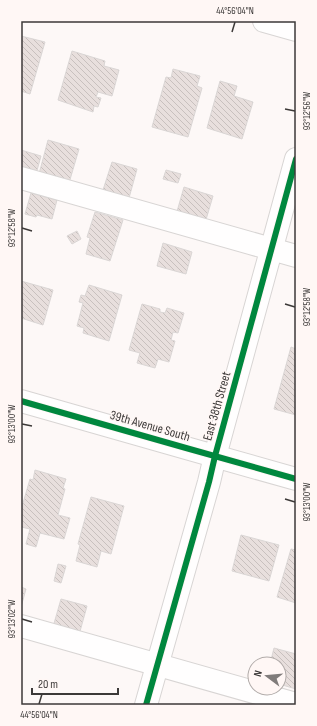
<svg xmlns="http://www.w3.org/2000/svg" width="317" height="726" font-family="'Sofia Sans Condensed',sans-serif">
	<defs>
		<pattern id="building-back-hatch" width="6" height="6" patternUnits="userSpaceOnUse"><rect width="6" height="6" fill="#e8dfdd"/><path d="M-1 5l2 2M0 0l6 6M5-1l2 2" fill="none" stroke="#c8c0be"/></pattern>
	</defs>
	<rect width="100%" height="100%" fill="#fdf8f7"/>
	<!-- building -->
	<g fill="url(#building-back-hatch)" stroke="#dad6d5">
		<polygon points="21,36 45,42 30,94 21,91"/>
		<polygon points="72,51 105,61 104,66 119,70 112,96 98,92 96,97 101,98 98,107 94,106 93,112 58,100"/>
		<polygon points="173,69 200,76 197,86 202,88 188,137 152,127 166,77 171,78"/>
		<polygon points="220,81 237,86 234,96 253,102 242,139 207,128"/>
		<polygon points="48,140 79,149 69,183 39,174"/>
		<polygon points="21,150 41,156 36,174 21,169"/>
		<polygon points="112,162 137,169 129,198 103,190"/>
		<polygon points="166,170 181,174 178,183 163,179"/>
		<polygon points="184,187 213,196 205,223 176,215"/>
		<polygon points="31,193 57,200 52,219 37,215 36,217 25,214"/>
		<polygon points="95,212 123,220 110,261 86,254 90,238 87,237"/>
		<polygon points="77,231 81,239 72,244 67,236"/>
		<polygon points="163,243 192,252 186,274 157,266"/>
		<polygon points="21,281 53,290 43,325 21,318"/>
		<polygon points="89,285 122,295 109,341 83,333 84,328 77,326 83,303 79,302 81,295 85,296"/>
		<polygon points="142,304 160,309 160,312 165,313 167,308 184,313 178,333 173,332 171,340 175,341 169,362 158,359 155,368 137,363 140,353 129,350"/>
		<polygon points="291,347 296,349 296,415 274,409"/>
		<polygon points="35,470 66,479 63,488 65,489 58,515 70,518 64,539 40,533 36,547 26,544 30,529 21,527 21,510 30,479 33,480"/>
		<polygon points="91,497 124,506 111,554 101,551 97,567 76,561 80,545 78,544"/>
		<polygon points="241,535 279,545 269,581 232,571"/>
		<polygon points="291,549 296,550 296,603 277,597"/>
		<polygon points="58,564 66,566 61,583 54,581"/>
		<polygon points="21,587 26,589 21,607"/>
		<polygon points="61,599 87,606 79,635 53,627"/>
		<polygon points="274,648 296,654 296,689 279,684 279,664 270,664"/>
	</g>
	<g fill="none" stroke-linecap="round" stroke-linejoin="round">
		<defs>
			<g id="minor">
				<polyline points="264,21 296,30"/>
				<polyline points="21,178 296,256"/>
				<polyline points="21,401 186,448 296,479"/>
				<polyline points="21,626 296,704"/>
				<polyline points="146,705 209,482 215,456 296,159"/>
			</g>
		</defs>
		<!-- minor casing -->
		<use href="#minor" stroke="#d8d5d4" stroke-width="24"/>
		<!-- minor -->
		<use href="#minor" stroke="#fffefe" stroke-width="22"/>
		<defs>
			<g id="cycleway">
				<polyline points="21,401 186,448 296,479"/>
				<polyline points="146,705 209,482 215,456 296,159"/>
			</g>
		</defs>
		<!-- cycleway casing -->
		<use href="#cycleway" stroke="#fff7f5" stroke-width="8"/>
		<!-- cycleway -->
		<use href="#cycleway" stroke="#00873e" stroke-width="6"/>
	</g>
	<!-- ticks -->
	<path fill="none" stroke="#3c3938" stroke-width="1.5" d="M232,32L235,22M285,109L295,111M22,228L32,231M285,304L295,307M22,424L32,426M285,499L295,502M22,619L32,622M39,704L42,694"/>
	<g text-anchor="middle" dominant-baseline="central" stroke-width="3" stroke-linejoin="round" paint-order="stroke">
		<!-- street labels -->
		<g font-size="13" fill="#3c3938" stroke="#fff7f5">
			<text transform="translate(217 406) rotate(-74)">East 38th Street</text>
			<text transform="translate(150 426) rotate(16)">39th Avenue South</text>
		</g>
	</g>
	<!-- border -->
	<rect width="317" height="726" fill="none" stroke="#fff7f5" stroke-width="44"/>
	<!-- north arrow -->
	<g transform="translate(267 676) rotate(286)"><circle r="19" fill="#fff7f5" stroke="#b1aba9"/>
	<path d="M0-3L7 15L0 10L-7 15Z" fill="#807c7b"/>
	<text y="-6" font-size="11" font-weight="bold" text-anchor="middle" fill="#3c3938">N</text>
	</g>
	<!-- scale -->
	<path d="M32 688v6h86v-6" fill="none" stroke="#3c3938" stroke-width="2"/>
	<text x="38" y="688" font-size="12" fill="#3c3938" stroke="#fff7f5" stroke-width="3" paint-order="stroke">20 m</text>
	<rect x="22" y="22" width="273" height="682" fill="none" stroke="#3c3938" stroke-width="1.5"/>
	<g font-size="10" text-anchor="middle" fill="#3c3938">
		<text x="235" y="14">44°56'04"N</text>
		<text transform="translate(306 111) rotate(-90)" y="4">93°12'56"W</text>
		<text transform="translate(11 228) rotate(-90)" y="4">93°12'58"W</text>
		<text transform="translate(306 307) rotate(-90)" y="4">93°12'58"W</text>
		<text transform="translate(11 424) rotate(-90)" y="4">93°13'00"W</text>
		<text transform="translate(306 502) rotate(-90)" y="4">93°13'00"W</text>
		<text transform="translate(11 619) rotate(-90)" y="4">93°13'02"W</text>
		<text x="39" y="718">44°56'04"N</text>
	</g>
</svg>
